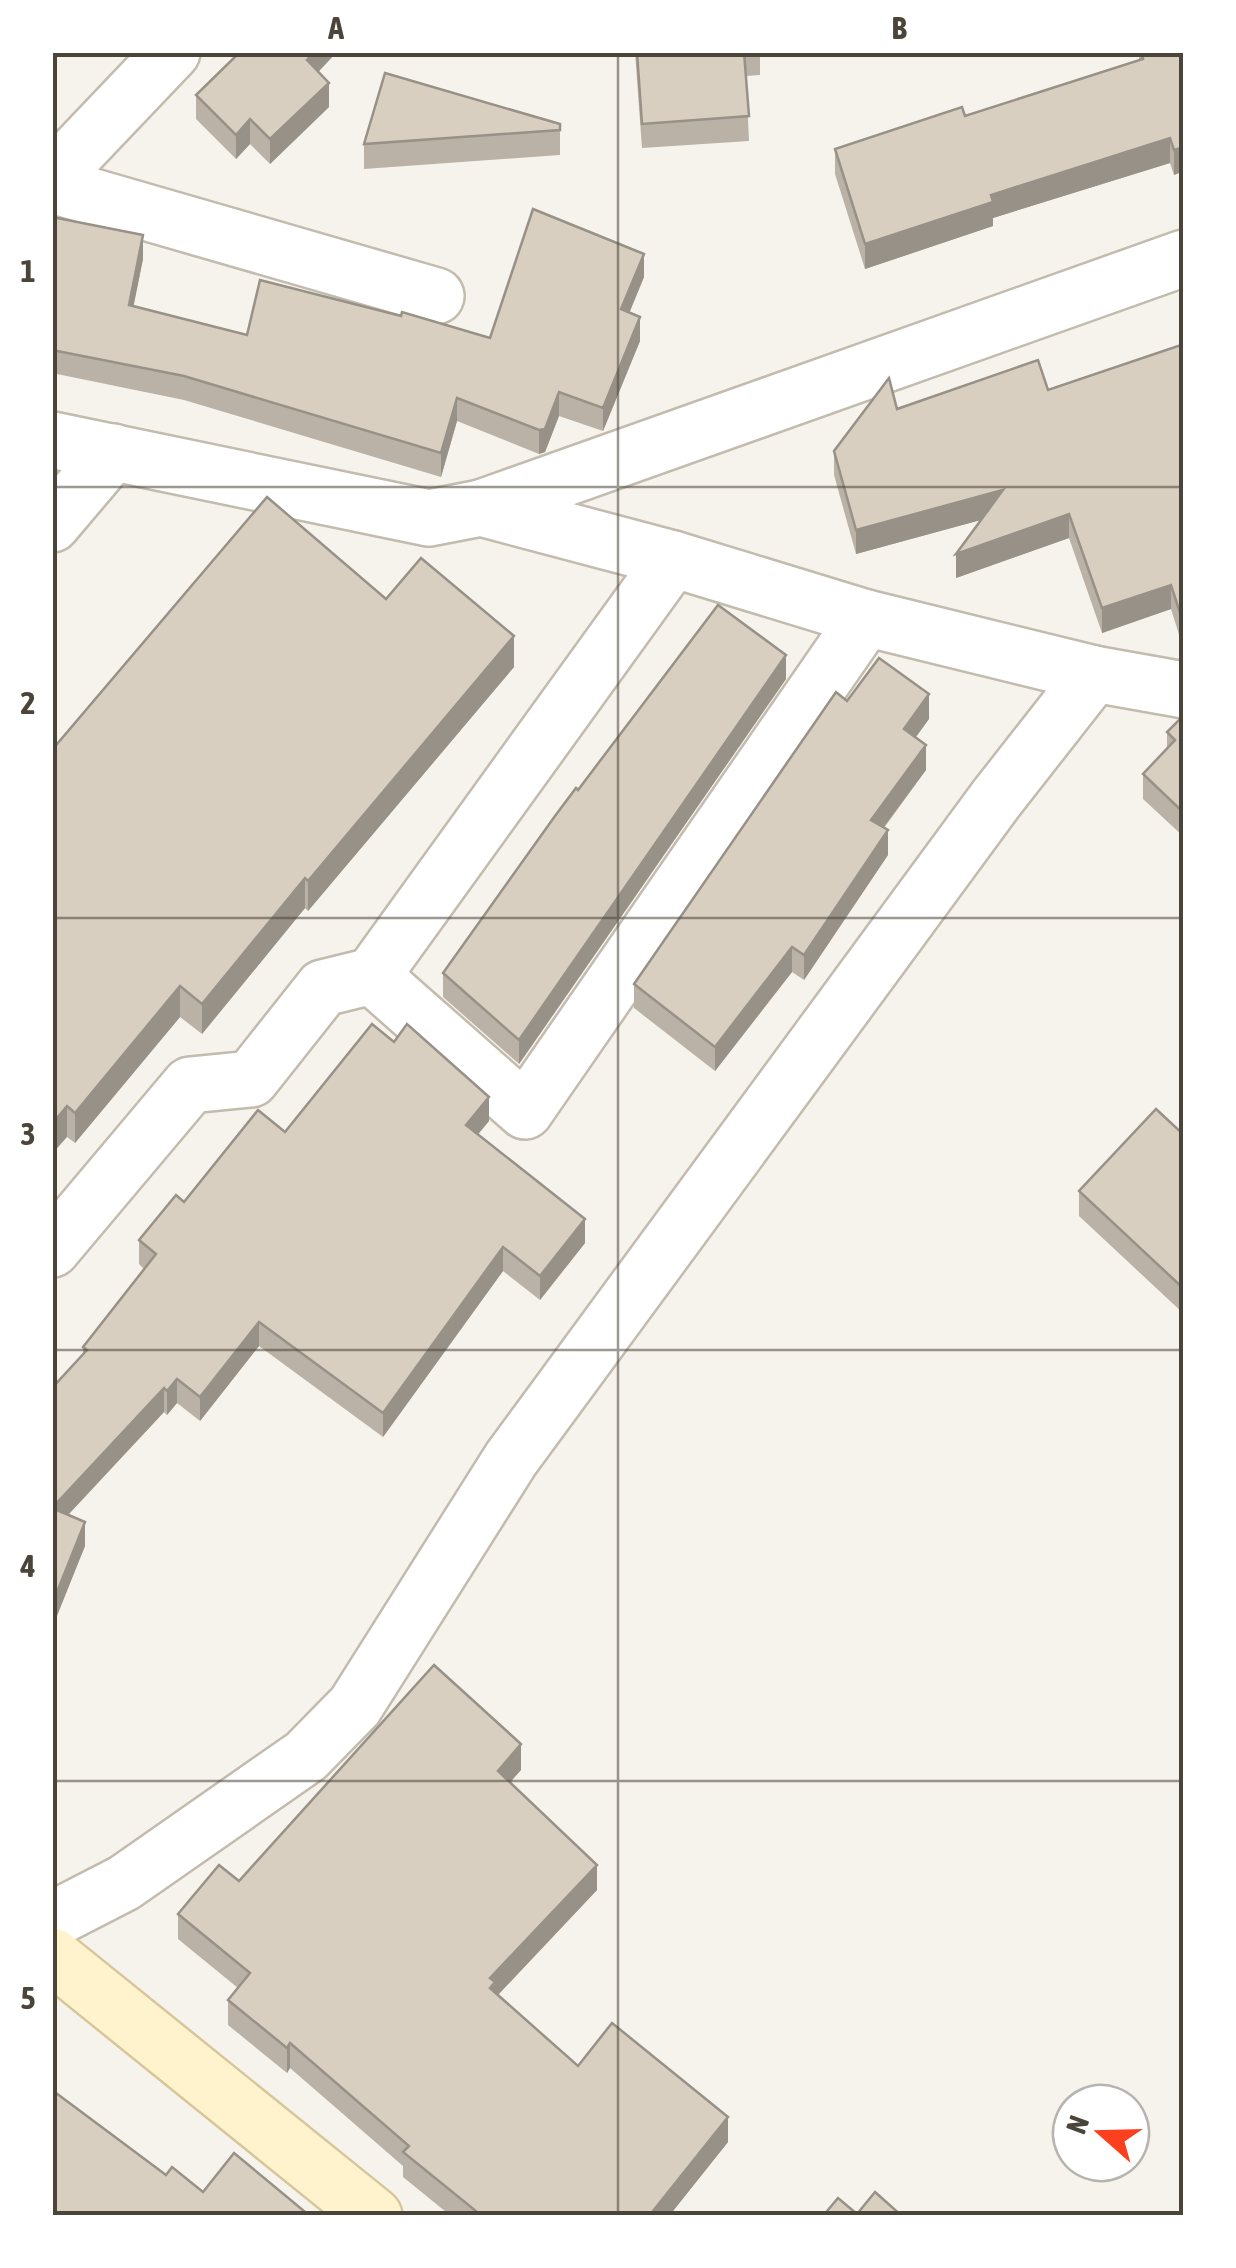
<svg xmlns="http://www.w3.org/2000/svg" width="1236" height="2268" font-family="'Asap Condensed',sans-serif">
	<rect width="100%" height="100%" fill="#f6f3ec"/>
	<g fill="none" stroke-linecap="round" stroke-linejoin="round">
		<defs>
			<g id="street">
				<polyline points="52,178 172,52"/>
				<polyline points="52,185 436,296"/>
				<polyline points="52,440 429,518 481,508 673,559 866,618 1094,674 1184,690"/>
				<polyline points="481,508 1184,258"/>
				<polyline points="52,524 113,452"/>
				<polyline points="372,976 525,1111 866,618"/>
				<polyline points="52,1249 190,1085 251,1079 323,988 372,976 673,559"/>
				<polyline points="52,1920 124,1883 306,1756 355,1706 511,1459 996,799 1094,674"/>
			</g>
			<polyline id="secondary" points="52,1956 374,2216"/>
		</defs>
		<!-- street casing -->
		<use href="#street" stroke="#c2bbae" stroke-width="60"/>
		<!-- secondary casing -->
		<use href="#secondary" stroke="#d6c79b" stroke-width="60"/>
		<!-- street -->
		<use href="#street" stroke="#fff" stroke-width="55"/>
		<!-- secondary -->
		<use href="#secondary" stroke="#fff3cd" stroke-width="55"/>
	</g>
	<!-- wall -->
	<g fill="#bab2a6">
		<polygon points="635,52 760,52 760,75 746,76 749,141 642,148"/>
		<polygon points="1139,52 1184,52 1184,171 1174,175 1170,163 993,218 993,226 865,269 835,174 835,149 965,116 1139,60"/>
		<polygon points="319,72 329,107 270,164 250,144 236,159 196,119 196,95"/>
		<polygon points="560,124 560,155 364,169 364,144"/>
		<polygon points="52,217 143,259 133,306 247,335 490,338 644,277 629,313 640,341 603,431 559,416 545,452 539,454 457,421 441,477 184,400 52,373"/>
		<polygon points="1184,344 1184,640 1181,641 1171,609 1102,633 1069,538 956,578 980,520 856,554 834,475 834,451 897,409 1048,390"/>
		<polygon points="386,599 514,667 308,911 305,908 202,1034 180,1017 75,1143 67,1137 52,750"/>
		<polygon points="786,679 519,1064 443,997 443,973 578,790"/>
		<polygon points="847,701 929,719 916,737 926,770 884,828 888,855 804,980 792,972 715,1071 634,1008 634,984"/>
		<polygon points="1184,715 1184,837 1143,799 1143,774 1167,749 1167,732"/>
		<polygon points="489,1121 478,1134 585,1243 540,1300 503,1271 383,1437 259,1346 200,1421 177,1403 167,1415 164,1412 68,1515 85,1546 52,1626 52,1388 83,1354 83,1347 144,1269 139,1264 139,1240 184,1202 285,1132"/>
		<polygon points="1184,1135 1184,1314 1079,1216 1079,1191"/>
		<polygon points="521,1770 510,1782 597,1890 498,1995 578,2066 728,2142 669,2216 451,2216 403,2177 403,2166 290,2068 287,2073 228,2025 228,2000 238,1988 178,1939 178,1914 239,1881"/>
	</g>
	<!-- shaded-wall -->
	<g fill="#979187">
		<polygon points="314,52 337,52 307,84 307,60"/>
		<polygon points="329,83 329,107 270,164 270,139"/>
		<polygon points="250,119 250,144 236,159 236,135"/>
		<polygon points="1170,138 1170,163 993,218 993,226 865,269 865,244 991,195"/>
		<polygon points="1184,147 1184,171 1174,175 1174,150"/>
		<polygon points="143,235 143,259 129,329 129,305"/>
		<polygon points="644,254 644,277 621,333 621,309"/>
		<polygon points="640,317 640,341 603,431 603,408"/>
		<polygon points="559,392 559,416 545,452 539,454 539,430"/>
		<polygon points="457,398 457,421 441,477 441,453"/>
		<polygon points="1003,490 1003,514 856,554 856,530"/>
		<polygon points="1069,514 1069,538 956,578 956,554"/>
		<polygon points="1171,585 1171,609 1102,633 1102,608"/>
		<polygon points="1181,616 1184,616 1184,640 1181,641"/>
		<polygon points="514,636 514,667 308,911 308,881"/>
		<polygon points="786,655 786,679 519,1064 519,1040"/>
		<polygon points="929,694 929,719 904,753 904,729"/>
		<polygon points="926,745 926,770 871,844 871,820"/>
		<polygon points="888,830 888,855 804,980 804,955"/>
		<polygon points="305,878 305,908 202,1034 202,1004"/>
		<polygon points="792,947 792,972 715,1071 715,1047"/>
		<polygon points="180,986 180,1017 75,1143 75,1113"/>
		<polygon points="489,1097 489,1121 466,1149 466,1125"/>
		<polygon points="67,1106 67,1137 52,1154 52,1124"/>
		<polygon points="585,1219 585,1243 540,1300 540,1276"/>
		<polygon points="503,1247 503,1271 383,1437 383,1413"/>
		<polygon points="259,1322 259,1346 200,1421 200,1397"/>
		<polygon points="177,1379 177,1403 167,1415 167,1391"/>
		<polygon points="164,1388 164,1412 52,1532 52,1508"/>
		<polygon points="85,1522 85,1546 53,1626 53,1602"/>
		<polygon points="521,1744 521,1770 498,1796 498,1771"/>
		<polygon points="597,1865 597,1890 495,1998 490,2013 490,1978"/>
		<polygon points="290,2043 290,2068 287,2073 287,2048"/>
		<polygon points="728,2117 728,2142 669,2216 649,2216"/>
	</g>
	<!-- building -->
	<g fill="#d8cfc1" stroke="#979187" stroke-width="2.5">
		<polygon points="240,52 314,52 307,60 329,83 270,139 250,119 236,135 196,95"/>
		<polygon points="637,52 744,52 749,116 642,124"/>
		<polygon points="1141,52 1184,52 1184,147 1174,150 1170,138 991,195 993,202 865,244 835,149 962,107 965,116 1143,59"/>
		<polygon points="385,73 560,124 560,130 364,144"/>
		<polygon points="533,209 644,254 621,309 640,317 603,408 559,392 545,429 539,430 457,398 441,453 184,376 52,350 52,217 143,235 129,305 247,335 260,280 401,316 402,312 490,338"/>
		<polygon points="1184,344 1184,616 1181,616 1171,585 1102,608 1069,514 956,554 1003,490 856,530 834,451 889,378 897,409 1038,360 1048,390"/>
		<polygon points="267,497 386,599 421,558 514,636 308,881 305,878 202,1004 180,986 75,1113 67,1106 52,1124 52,750"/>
		<polygon points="718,605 786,655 519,1040 443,973 555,816 576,788 578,790"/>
		<polygon points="879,658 929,694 904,729 926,745 871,820 888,830 804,955 792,947 715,1047 634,984 836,692 847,701"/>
		<polygon points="1184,715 1184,813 1143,774 1175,740 1167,732"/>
		<polygon points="372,1024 394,1042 407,1024 489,1097 466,1125 585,1219 540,1276 503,1247 383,1413 259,1322 200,1397 177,1379 167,1391 164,1388 52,1508 52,1388 87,1350 83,1347 156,1254 139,1240 176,1195 184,1202 258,1110 285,1132"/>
		<polygon points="1156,1109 1184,1135 1184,1289 1079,1191"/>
		<polygon points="52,1508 85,1522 53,1602 52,1602"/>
		<polygon points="434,1665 521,1744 498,1771 597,1865 490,1978 495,1982 490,1988 578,2066 612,2023 728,2117 649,2216 482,2216 403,2152 409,2146 290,2043 287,2048 228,2000 250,1973 178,1914 219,1865 239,1881"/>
		<polygon points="52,2090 166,2175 172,2167 203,2192 234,2153 310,2216 52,2216"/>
		<polygon points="875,2192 902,2216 823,2216 838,2198 857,2214"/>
	</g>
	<!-- grid -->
	<path fill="none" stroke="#4b4439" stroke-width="2.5" stroke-opacity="0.55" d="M618,52V2216M52,487H1184M52,918H1184M52,1350H1184M52,1781H1184"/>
	<!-- border -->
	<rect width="1236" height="2268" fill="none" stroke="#ffffff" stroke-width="110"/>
	<!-- north arrow -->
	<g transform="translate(1101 2133) rotate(290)"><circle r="48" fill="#ffffff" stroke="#b7b4b0" stroke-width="2.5"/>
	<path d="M0-8L18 38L0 25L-18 38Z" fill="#fc3f1d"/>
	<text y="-15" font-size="28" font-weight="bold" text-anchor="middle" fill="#4b4439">N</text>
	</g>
	<rect x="55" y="55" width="1126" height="2158" fill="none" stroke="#4b4439" stroke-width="4"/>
	<g font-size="32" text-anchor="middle" font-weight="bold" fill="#4b4439">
		<text x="336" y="39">A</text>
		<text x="899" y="39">B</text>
		<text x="28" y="282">1</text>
		<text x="28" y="714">2</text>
		<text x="28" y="1145">3</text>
		<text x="28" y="1577">4</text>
		<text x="28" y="2009">5</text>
	</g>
</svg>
